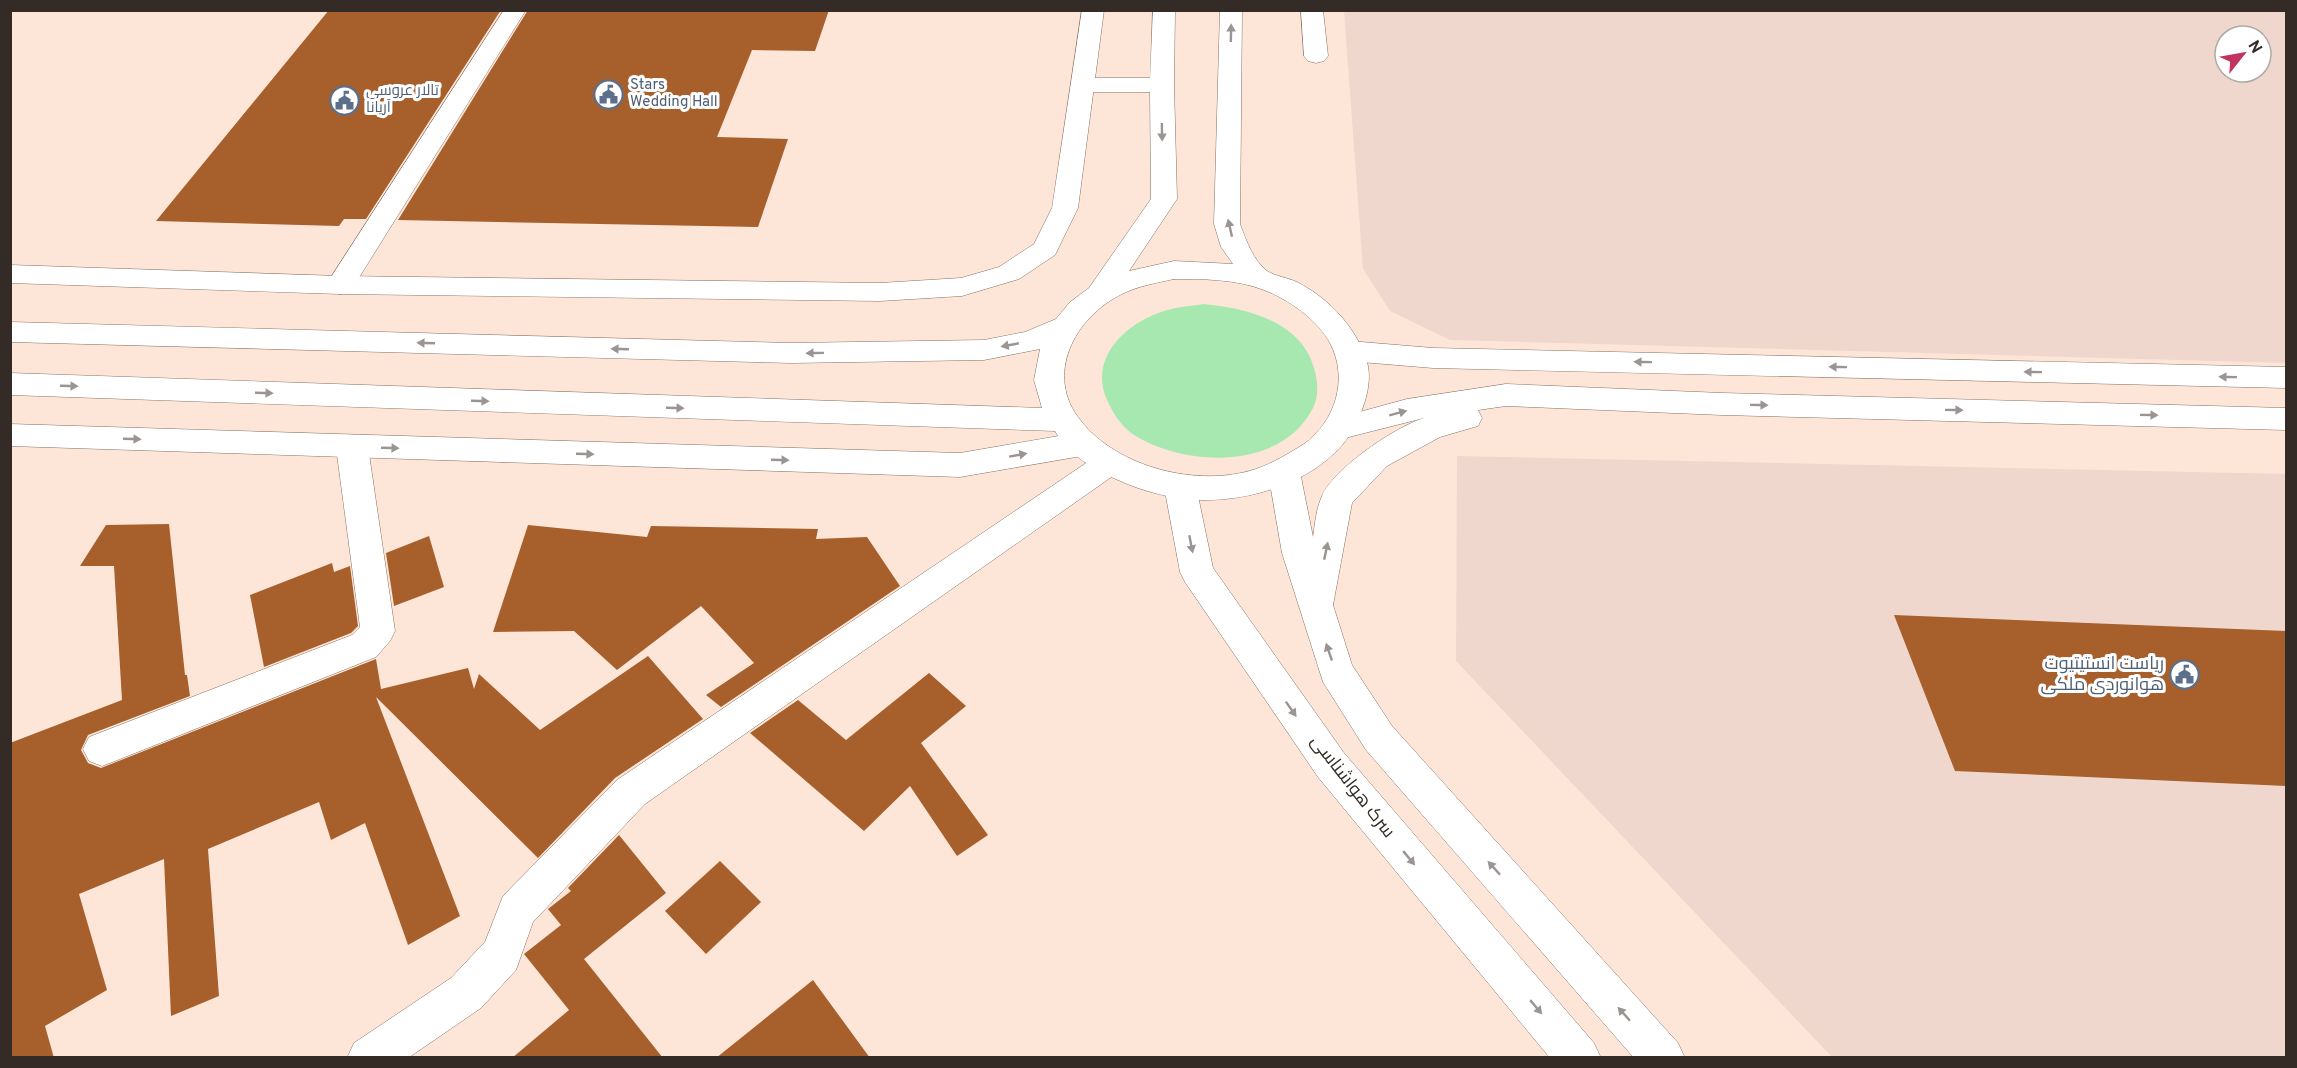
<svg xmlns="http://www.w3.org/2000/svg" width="2297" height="1068" font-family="Overpass,Cairo,sans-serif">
	<rect width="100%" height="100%" fill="#fde6d7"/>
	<!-- industrial -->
	<g fill="#efd7ce" fill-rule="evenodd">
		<path d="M1344,11H2286V363L1450,340L1390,311L1363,269ZM2225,36H2261V72H2225Z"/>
		<polygon points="1457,456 2286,474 2286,1057 1832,1057 1456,661"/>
	</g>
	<!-- green -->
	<path fill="#a7e8b1" d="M1203,304C1246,308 1301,321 1314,368C1318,381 1319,396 1313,408C1281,471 1185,467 1134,435C1120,426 1111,410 1105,395C1090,352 1134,317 1172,309C1182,306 1193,306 1203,304Z"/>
	<!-- building -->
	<g fill="#a75f2c">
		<polygon points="329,10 501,10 366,219 344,219 339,226 156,221"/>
		<polygon points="528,10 829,10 815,51 752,50 717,137 788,139 758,227 398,220"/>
		<polygon points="169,524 185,675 187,675 190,696 88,735 81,750 88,763 101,768 376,659 381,689 468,668 474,689 479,674 540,730 648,656 703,719 615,778 538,858 376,697 460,916 408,945 365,823 331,840 319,802 208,849 219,996 171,1016 164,859 79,894 107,990 45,1026 54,1058 10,1058 10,743 122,700 114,566 80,566 106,525"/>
		<polygon points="528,525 647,537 651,526 818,529 816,539 867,537 900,586 721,707 706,695 754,663 755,664 701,606 617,670 574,631 493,632"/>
		<polygon points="429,536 444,587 394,606 386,553"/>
		<polygon points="332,563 334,572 350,566 358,626 351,633 264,667 250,595"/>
		<polygon points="1894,615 2286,631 2286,786 1955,771"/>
		<polygon points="929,673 966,706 921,743 988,835 957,856 910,786 864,831 750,733 798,700 846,740"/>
		<polygon points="619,835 666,893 584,959 663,1058 512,1058 569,1010 524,954 561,925 548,909 571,891 568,888"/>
		<polygon points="720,861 761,902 706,954 665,911"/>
		<polygon points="813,980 870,1058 716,1058"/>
	</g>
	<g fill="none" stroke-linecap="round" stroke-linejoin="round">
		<defs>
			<g id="street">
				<polygon points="504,10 526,10 350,292 340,294 330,292 326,285"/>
				<polygon points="1301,10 1323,10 1328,56 1324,61 1316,63 1308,61 1304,56"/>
				<polygon points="352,435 363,439 368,447 395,631 390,641 376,657 115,761 102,766 89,761 83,749 89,737 352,635 360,627 336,447 341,439"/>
				<polygon points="1109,451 1120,455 1125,463 1120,471 645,804 533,922 516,970 481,1008 408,1058 347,1058 354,1043 451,978 485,942 503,896 617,780 1098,455"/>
			</g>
			<g id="secondary">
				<polygon points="1082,10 1104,10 1078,208 1055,255 1019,279 962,296 880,301 340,294 10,283 10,265 340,276 880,283 961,278 999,267 1034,244 1052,208"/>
				<polygon points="1349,341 1433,348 2286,367 2286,388 1433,368 1349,361 1339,358 1334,351 1339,344"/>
				<path d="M1506,384L1722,393L2286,408V430L1722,415L1506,406L1478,410L1482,418L1478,426L1440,437L1387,466L1352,503L1333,605L1352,665L1392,726L1678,1043L1685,1058H1634L1366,750L1323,682L1282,553L1268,472L1273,463L1284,460L1295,463L1300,472L1313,537C1315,524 1316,509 1322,496C1334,468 1395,427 1424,418L1341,439L1330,436L1326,428L1330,420L1407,399Z"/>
				<polygon points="10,424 960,453 1082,432 1093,436 1098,444 1093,452 1082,456 960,477 10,446"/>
				<polygon points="1180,474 1191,477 1196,486 1213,568 1344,753 1594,1043 1601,1058 1550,1058 1318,777 1185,582 1180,572 1164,486 1169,477"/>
			</g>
			<path id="primary" d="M1153,10H1175L1174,85L1177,199L1129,271L1174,261L1233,264L1221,247L1214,224L1220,10H1242L1240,224C1246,240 1253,260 1267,271C1275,276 1288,278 1297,282C1330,299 1359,330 1368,366C1371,383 1366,400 1360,415C1338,474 1261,501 1202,500C1173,499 1144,492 1118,480C1094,470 1068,454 1055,431L10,395V373L1042,408L1034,380L1040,349L984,360L791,363L10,342V322L791,343L984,340L1025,332L1056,319L1070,302L1089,288L1151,199L1150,92H1084L1076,90L1072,85L1076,80L1084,78H1150ZM1174,279C1204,279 1236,279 1264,290C1288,299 1318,320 1330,343C1349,379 1335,422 1304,444C1288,454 1273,463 1256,469C1199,488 1118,468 1081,421C1043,375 1075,317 1122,294C1138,286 1156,283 1174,279Z"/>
		</defs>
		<!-- street casing -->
		<use href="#street" stroke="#857164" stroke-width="1"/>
		<!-- secondary casing -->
		<use href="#secondary" stroke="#857164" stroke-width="1"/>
		<!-- primary casing -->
		<use href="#primary" stroke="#857164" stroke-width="1"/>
		<!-- street -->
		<use href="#street" fill="#fff" fill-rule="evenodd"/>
		<!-- secondary -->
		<use href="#secondary" fill="#fff" fill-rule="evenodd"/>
		<!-- primary -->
		<use href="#primary" fill="#fff" fill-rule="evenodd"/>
	</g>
	<!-- one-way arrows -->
	<defs><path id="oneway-solid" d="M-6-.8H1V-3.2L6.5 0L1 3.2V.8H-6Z" transform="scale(1.5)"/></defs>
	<g fill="#9a9592">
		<use href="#oneway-solid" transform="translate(1231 33) rotate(-89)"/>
		<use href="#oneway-solid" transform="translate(1162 132) rotate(89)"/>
		<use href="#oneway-solid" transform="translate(1230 228) rotate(-103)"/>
		<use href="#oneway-solid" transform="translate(426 343) rotate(-178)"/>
		<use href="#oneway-solid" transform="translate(1010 345) rotate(169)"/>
		<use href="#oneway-solid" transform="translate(620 349) rotate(-178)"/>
		<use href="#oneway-solid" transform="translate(815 353) rotate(179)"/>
		<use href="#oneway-solid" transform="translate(1643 362) rotate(-179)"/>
		<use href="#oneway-solid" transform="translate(1838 367) rotate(-179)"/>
		<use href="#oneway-solid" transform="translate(2033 372) rotate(-179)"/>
		<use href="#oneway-solid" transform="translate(2228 377) rotate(-179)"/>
		<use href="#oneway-solid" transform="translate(69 386) rotate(2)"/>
		<use href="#oneway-solid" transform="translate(264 393) rotate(2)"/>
		<use href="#oneway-solid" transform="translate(480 401) rotate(2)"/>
		<use href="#oneway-solid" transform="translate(1759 405) rotate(1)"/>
		<use href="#oneway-solid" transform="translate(675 408) rotate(2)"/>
		<use href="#oneway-solid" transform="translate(1954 410) rotate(1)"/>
		<use href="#oneway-solid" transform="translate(1398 413) rotate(-15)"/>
		<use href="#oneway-solid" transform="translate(2149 415) rotate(1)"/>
		<use href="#oneway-solid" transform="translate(132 439) rotate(2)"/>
		<use href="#oneway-solid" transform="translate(390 448) rotate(2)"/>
		<use href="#oneway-solid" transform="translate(585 454) rotate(2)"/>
		<use href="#oneway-solid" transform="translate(1018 455) rotate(-10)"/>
		<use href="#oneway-solid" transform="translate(780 460) rotate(2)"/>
		<use href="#oneway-solid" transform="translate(1191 544) rotate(79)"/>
		<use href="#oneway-solid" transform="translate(1326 551) rotate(-78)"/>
		<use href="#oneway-solid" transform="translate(1329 652) rotate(-109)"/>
		<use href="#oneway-solid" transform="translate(1291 709) rotate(55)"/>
		<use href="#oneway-solid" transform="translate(1409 858) rotate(50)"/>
		<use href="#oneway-solid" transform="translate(1494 868) rotate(-132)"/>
		<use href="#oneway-solid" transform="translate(1536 1007) rotate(50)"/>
		<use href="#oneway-solid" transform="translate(1624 1014) rotate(-132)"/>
	</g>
	<!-- icons -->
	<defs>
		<symbol id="civic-ring" viewBox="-11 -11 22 22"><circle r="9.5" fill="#fff" stroke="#5c6f8a" stroke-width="1.5"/><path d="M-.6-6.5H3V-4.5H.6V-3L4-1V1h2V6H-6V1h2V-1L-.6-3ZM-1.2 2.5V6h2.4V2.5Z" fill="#5c6f8a"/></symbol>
	</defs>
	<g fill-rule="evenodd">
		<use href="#civic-ring" x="592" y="78" width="33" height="33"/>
		<use href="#civic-ring" x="328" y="84" width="33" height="33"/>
		<use href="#civic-ring" x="2168" y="658" width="33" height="33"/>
	</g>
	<g text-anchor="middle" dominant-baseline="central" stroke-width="6" stroke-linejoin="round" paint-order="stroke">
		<!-- far-service labels -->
		<g font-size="15" fill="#4e5e75" stroke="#fff" text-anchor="start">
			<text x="630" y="85">Stars<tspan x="630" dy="17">Wedding Hall</tspan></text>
			<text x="366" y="91">تالار عروسی<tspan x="366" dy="17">آریانا</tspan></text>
		</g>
		<!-- service labels -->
		<g font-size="18" fill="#4e5e75" stroke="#fff" text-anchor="end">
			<text x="2164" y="664">ریاست انستیتیوت<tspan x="2164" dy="21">هوانوردی ملکی</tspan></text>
		</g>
		<!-- street labels -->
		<g font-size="18" fill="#342b26" stroke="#fff">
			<text transform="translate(1352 787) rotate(52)">سرک هواشناسی</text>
		</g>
	</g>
	<!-- border -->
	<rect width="2297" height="1068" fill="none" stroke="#342b26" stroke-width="24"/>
	<!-- north arrow -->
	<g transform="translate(2243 54) rotate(59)"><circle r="28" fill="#ffffff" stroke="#aeaaa8" stroke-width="1.5"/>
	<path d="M0-4.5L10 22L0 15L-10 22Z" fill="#c23360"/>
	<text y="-9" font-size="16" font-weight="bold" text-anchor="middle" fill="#342b26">N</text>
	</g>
</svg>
